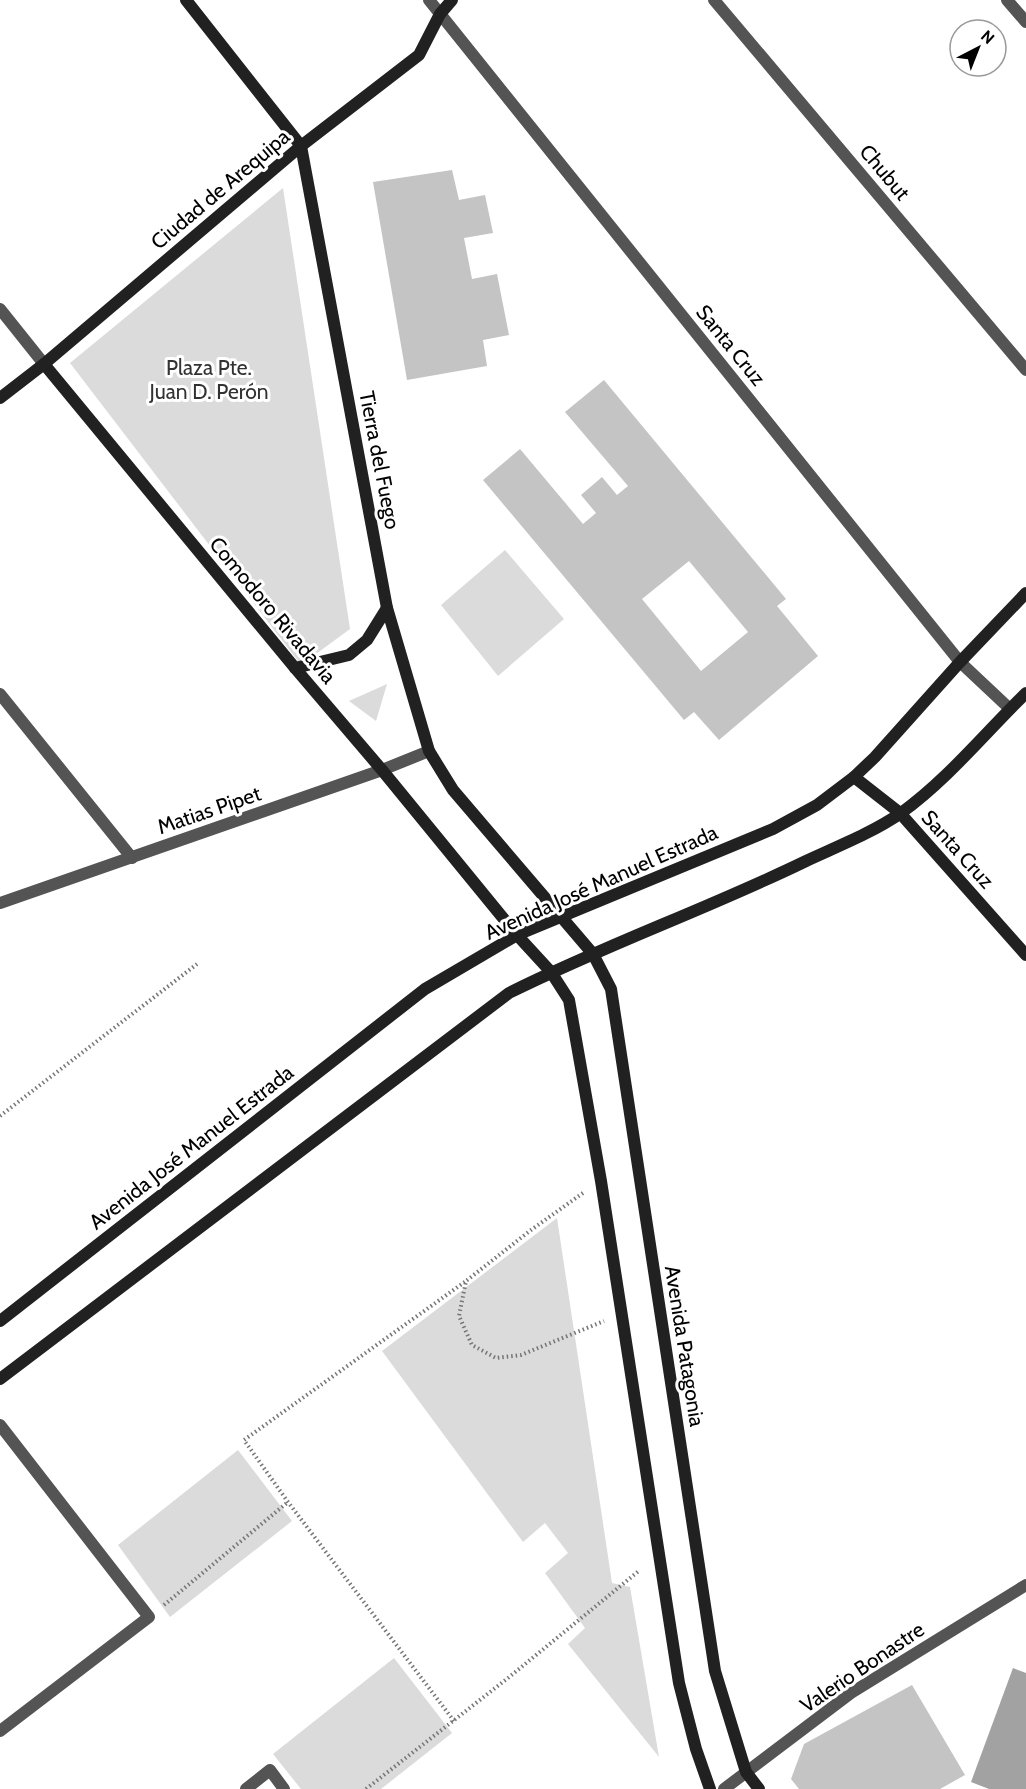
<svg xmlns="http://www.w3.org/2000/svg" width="1026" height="1789" font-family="Cabin,sans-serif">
	<rect width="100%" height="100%" fill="#fff"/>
	<!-- green -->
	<g fill="#dbdbdb">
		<polygon points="283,188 350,629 301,665 70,363"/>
		<polygon points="505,550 564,619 498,676 441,605"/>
		<polygon points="387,684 376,721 349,701"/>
		<polygon points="557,1218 612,1583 630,1587 659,1757 568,1644 585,1628 545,1573 568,1553 545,1523 523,1542 382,1351"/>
		<polygon points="238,1450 292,1521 170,1617 118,1545"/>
		<polygon points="394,1658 452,1733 381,1789 301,1789 273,1754"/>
	</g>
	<!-- water -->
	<polygon fill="#a2a2a2" points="1013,1668 1026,1673 1026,1789 989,1789 971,1782"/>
	<!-- building -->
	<g fill="#c4c4c4" fill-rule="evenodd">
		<polygon points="452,170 459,200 485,195 493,233 464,238 472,279 497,274 509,335 483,340 487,366 407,380 373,182"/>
		<path d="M604,380L786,599L777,606L818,656L719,740L694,712L684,720L483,480L520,449L583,524L596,513L581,495L602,477L617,495L628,486L565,412ZM689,561L748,632L701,671L642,599Z"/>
		<polygon points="912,1685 965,1775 940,1789 799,1789 791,1779 804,1744"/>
	</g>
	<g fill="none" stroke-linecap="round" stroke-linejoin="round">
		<!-- path -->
		<g stroke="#767676" stroke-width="4" stroke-dasharray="1.5 3" stroke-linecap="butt">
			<polyline points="0,1116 197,964"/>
			<polyline points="583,1193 531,1230 466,1281 459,1316 472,1345 496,1358 521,1355 604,1321"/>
			<polyline points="164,1605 288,1502"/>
			<polyline points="454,1721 288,1502 244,1440 466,1281"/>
			<polyline points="366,1789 508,1678 640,1570"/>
		</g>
		<!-- street -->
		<g stroke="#545454" stroke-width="12">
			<polyline points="429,0 960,662 1010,709"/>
			<polyline points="714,0 1026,370"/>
			<polyline points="1007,0 1026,22"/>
			<polyline points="0,309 44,364"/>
			<polyline points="0,694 132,858"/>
			<polyline points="0,903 382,770 429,751"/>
			<polyline points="0,1425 149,1617 0,1731"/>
			<polyline points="246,1789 270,1770 284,1789"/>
			<polyline points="724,1789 851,1693 1026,1585"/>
		</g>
		<!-- secondary -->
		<g stroke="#212121" stroke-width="12">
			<polyline points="186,0 301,146 387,608 429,751 453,790 593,954 611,989 715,1671 746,1772 759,1789"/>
			<polyline points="44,364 295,668 382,770 517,935 551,972 569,1000 601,1181 679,1683 696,1749 710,1789"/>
			<polyline points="0,398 44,364 301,146 419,55 440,14 452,0"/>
			<polyline points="295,668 349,655 367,640 387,608"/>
			<polyline points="854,777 900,813 1026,955"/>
			<polyline points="0,1321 425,989 517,935 773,829 817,805 854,777 875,757 960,662 1026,593"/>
			<path d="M0,1379L509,993C605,945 707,909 804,862C836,847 872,833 901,813C948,779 985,733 1026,693"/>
		</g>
	</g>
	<g text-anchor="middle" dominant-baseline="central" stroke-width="6" stroke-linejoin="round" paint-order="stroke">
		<!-- street labels -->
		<g font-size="21" fill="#000" stroke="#fff">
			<text transform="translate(885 172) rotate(50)">Chubut</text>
			<text transform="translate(220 189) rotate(-40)">Ciudad de Arequipa</text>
			<text transform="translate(731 345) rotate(51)">Santa Cruz</text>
			<text transform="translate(380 460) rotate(79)">Tierra del Fuego</text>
			<text transform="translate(273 610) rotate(50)">Comodoro Rivadavia</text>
			<text transform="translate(209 810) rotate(-19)">Matias Pipet</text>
			<text transform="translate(958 849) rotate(48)">Santa Cruz</text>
			<text transform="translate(601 882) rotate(-24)">Avenida José Manuel Estrada</text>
			<text transform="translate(191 1147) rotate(-38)">Avenida José Manuel Estrada</text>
			<text transform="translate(685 1346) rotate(81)">Avenida Patagonia</text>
			<text transform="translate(862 1667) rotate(-34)">Valerio Bonastre</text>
		</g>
		<!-- park labels -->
		<g font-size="21" fill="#323232" stroke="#fff">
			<text x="209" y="367">Plaza Pte.<tspan x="209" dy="24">Juan D. Perón</tspan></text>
		</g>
	</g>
	<!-- north arrow -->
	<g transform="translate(978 48) rotate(42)"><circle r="28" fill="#ffffff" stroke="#999999" stroke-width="1.5"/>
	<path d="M0-4.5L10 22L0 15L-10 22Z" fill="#000000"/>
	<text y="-9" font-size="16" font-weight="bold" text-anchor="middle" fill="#000000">N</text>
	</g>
</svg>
